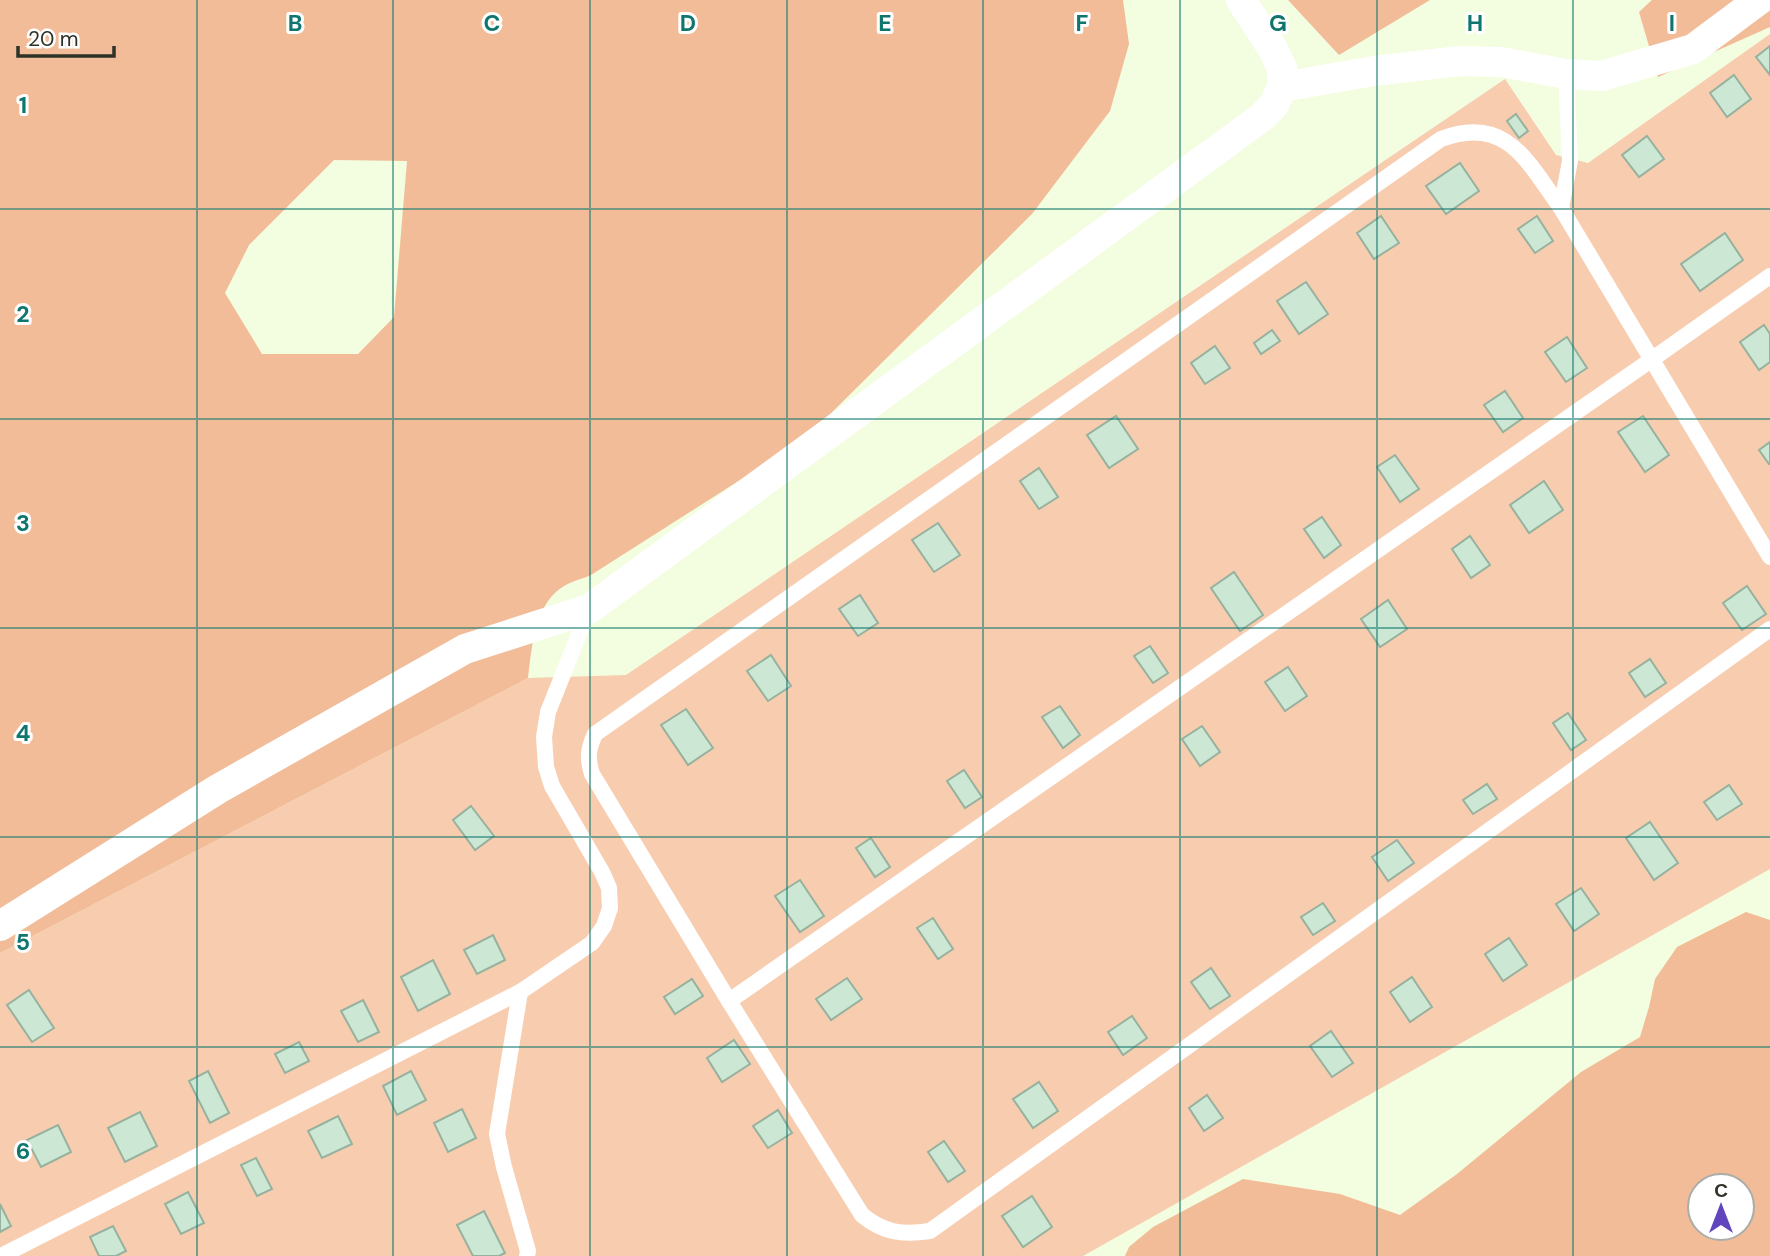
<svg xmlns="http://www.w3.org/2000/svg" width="1770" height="1256" font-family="'DM Sans',sans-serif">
	<rect width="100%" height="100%" fill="#f3fde0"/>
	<!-- green -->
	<polygon fill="#f8ccae" points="1770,34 1770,869 1083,1256 0,1256 0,953 528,678 626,675 1505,79 1556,155 1588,163"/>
	<!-- forest -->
	<g fill="#f2bc98" fill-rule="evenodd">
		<path d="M0,0H1123L1129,44L1110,111L1032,214L806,438L591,575C582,579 569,582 561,588C534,607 532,647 528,678L0,953ZM334,160L407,161L394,317L358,354H262L225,293L249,245Z"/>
		<polygon points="1288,0 1430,0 1339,55"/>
		<polygon points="1652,0 1770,0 1770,27 1658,77 1639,12"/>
		<path d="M1746,912L1770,920V1256H1125L1129,1247L1153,1227L1243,1179L1340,1194L1400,1215L1457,1174L1581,1072L1640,1037L1649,1007L1655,979L1677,947ZM1700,1186H1742V1228H1700Z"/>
	</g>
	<!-- building -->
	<g fill="#cce8d5" stroke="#96b29f" stroke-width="2">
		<polygon points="1770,46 1770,75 1756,57"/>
		<polygon points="1734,75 1751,99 1727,117 1710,93"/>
		<polygon points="1516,114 1528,131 1519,138 1507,121"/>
		<polygon points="1647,136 1664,159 1639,177 1622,155"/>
		<polygon points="1460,163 1479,191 1446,214 1426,186"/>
		<polygon points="1381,216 1399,243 1374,259 1357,233"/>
		<polygon points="1537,216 1553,241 1535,253 1518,229"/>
		<polygon points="1725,233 1743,260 1700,291 1681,264"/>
		<polygon points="1306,282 1328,314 1299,334 1277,301"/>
		<polygon points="1764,325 1770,334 1770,362 1759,370 1740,342"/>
		<polygon points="1272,330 1280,341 1261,354 1254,343"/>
		<polygon points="1567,337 1587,368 1566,382 1545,352"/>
		<polygon points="1215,346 1230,368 1205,384 1191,363"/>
		<polygon points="1505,391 1523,418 1503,432 1484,405"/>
		<polygon points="1116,416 1138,449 1109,468 1087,435"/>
		<polygon points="1643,416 1669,455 1645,472 1618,432"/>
		<polygon points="1770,442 1770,464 1769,464 1759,450"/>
		<polygon points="1395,455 1419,489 1400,502 1377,467"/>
		<polygon points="1039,468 1058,497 1039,509 1020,481"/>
		<polygon points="1544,481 1563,510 1529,533 1510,505"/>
		<polygon points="1322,517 1341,545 1324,558 1304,529"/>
		<polygon points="938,523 960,555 934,572 912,540"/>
		<polygon points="1470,536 1490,565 1471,578 1452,549"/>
		<polygon points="1234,572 1263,615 1240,631 1211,588"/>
		<polygon points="1747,586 1766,614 1742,630 1723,603"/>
		<polygon points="860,595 878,623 858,636 839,609"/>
		<polygon points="1388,600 1407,629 1380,647 1361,619"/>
		<polygon points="1150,646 1168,673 1153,683 1134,656"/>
		<polygon points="771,655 791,686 768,701 747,671"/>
		<polygon points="1650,659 1666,683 1645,697 1629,673"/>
		<polygon points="1288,667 1307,696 1285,711 1265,682"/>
		<polygon points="1060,706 1080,735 1063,748 1042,717"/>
		<polygon points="686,709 713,748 688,765 661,725"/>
		<polygon points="1568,713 1586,740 1571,750 1553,723"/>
		<polygon points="1202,726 1220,752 1200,766 1182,739"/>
		<polygon points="964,770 982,797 965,808 947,781"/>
		<polygon points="1487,784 1497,799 1473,814 1463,800"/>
		<polygon points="1729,785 1742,804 1717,820 1704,802"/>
		<polygon points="471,806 494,836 475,850 453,820"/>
		<polygon points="1650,822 1678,863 1654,880 1626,838"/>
		<polygon points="871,838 890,867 875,877 856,848"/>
		<polygon points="1397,840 1414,863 1388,881 1372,857"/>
		<polygon points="800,880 824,916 800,932 775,896"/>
		<polygon points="1581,888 1599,914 1574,931 1556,904"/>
		<polygon points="1323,903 1335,921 1313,935 1301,917"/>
		<polygon points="933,918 953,949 938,959 917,928"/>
		<polygon points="493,935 505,960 477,974 464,950"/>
		<polygon points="1509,938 1527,965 1503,981 1485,954"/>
		<polygon points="433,960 450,994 418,1011 401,977"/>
		<polygon points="1211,968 1230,996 1210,1009 1191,982"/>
		<polygon points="1412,977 1432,1007 1410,1022 1390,992"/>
		<polygon points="847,978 862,999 831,1020 816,999"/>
		<polygon points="692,979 703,996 675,1014 664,997"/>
		<polygon points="29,990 54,1028 32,1042 7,1005"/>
		<polygon points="363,1000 379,1032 358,1042 341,1011"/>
		<polygon points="1132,1016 1147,1038 1123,1055 1108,1032"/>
		<polygon points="1331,1031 1353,1063 1332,1077 1310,1046"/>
		<polygon points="734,1040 750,1064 722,1082 707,1058"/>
		<polygon points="299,1042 309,1061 285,1073 275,1054"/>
		<polygon points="208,1071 229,1113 210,1123 189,1081"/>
		<polygon points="411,1071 426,1100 397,1115 383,1086"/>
		<polygon points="1039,1082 1058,1111 1033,1128 1013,1099"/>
		<polygon points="1207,1095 1223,1118 1204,1131 1189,1108"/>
		<polygon points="462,1109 476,1138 448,1152 434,1123"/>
		<polygon points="778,1110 792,1133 768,1148 753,1126"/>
		<polygon points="140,1112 157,1146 125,1162 108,1128"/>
		<polygon points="338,1116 352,1144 322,1158 308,1131"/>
		<polygon points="58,1125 71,1152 41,1167 27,1140"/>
		<polygon points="944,1141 965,1171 948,1182 928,1152"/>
		<polygon points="256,1158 272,1189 257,1196 241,1165"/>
		<polygon points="188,1192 204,1223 181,1234 165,1204"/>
		<polygon points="1032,1196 1052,1227 1023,1247 1002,1216"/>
		<polygon points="0,1204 11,1226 0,1232"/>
		<polygon points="484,1211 505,1253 499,1256 473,1256 457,1225"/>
		<polygon points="113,1226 126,1251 116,1256 99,1256 90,1237"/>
	</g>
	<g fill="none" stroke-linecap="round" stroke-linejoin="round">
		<!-- service -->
		<g stroke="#fff" stroke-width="16">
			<polyline points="1566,74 1570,161 1561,208 1770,557"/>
			<path d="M1770,276L1651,360L729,1001L862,1215C884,1233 902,1235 930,1231L1770,629"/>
			<polyline points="520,992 497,1134 504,1167 528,1251 527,1256"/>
			<path d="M729,1001L592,774C587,758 588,749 595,734L1441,139C1507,114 1528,163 1561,208"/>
			<polyline points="1,1256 520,992 592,943 604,926 610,908 609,888 602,872 552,786 546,767 544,737 548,712 589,609"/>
		</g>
		<!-- minor -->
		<g stroke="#fff" stroke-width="30">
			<polyline points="1282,87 1374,71 1459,61 1501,62 1566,74 1602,76 1693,49 1759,0"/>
			<polyline points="0,926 218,789 465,649 589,609 1262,117 1274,105 1282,87 1282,68 1273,49 1241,0"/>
		</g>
	</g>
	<!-- grid -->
	<path fill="none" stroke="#0f766e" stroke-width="2" stroke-opacity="0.55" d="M197,0V1256M393,0V1256M590,0V1256M787,0V1256M983,0V1256M1180,0V1256M1377,0V1256M1573,0V1256M0,209H1770M0,419H1770M0,628H1770M0,837H1770M0,1047H1770"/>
	<g font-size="23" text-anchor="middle" font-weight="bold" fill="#0f766e" stroke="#fff" stroke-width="6" stroke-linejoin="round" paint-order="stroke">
		<text x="295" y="31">B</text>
		<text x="492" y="31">C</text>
		<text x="688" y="31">D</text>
		<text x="885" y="31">E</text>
		<text x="1082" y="31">F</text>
		<text x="1278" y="31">G</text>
		<text x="1475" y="31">H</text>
		<text x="1672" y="31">I</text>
		<text x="23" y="113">1</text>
		<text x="23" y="322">2</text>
		<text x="23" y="531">3</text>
		<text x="23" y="741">4</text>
		<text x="23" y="950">5</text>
		<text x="23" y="1159">6</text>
	</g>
	<!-- north arrow -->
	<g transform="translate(1721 1207)"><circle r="33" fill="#ffffff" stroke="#abada9" stroke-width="2"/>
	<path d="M0-5L12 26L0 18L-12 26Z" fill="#6145bd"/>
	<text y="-10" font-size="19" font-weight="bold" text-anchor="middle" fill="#2e3227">С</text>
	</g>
	<!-- scale -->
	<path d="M18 46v10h96v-10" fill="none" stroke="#2e3227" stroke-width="3.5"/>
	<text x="28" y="46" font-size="21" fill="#2e3227" stroke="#ffffff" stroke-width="5" paint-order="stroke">20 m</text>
</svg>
